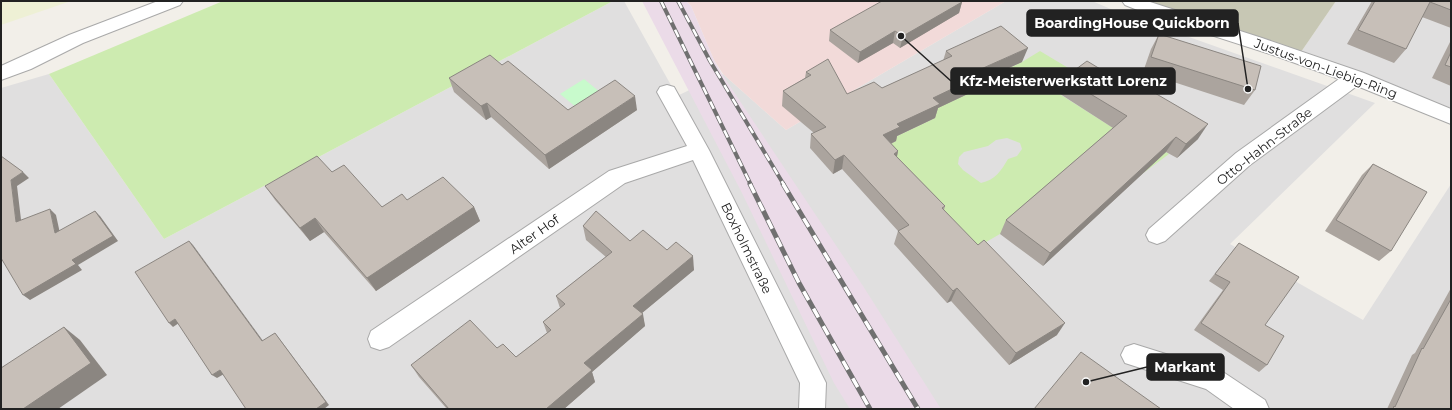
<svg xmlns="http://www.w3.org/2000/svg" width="1452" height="410" font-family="Montserrat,sans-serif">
	<rect width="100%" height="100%" fill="#f2efe9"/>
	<!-- residential -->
	<g fill="#e0dfdf">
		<polygon points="613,1 624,1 677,96 723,74 786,130 1006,1 1092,1 1113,10 1375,103 1230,244 1363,320 1451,184 1451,409 1,409 1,88 49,74 164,239"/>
		<polygon points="1336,1 1451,1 1451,108 1301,52"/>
	</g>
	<!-- commercial -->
	<polygon fill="#f2dad9" points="686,1 1006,1 786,130 723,74 714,60 691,6"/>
	<!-- industrial -->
	<polygon fill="#ebdbe8" points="642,1 686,1 691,6 714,60 722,74 863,286 941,409 850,409 834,383 742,193"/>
	<!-- construction -->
	<polygon fill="#c7c7b4" points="1147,1 1336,1 1301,52"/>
	<!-- farmland -->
	<polygon fill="#eef0d5" points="1,1 71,1 1,25"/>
	<!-- grass -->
	<g fill="#cdebb0" fill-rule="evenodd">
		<polygon points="223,1 613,1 164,239 49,74"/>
		<path d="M1040,51L1080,75L1058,93L1110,126L1117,121L1169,154L1142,174L1000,234L967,253L879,149L896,141L893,138L935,118L929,112L967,88L1022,62ZM1007,138L1020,143L1022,149L1017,156L1008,159C1001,171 995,180 981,183L963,170L958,164L959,157L964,152L988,146L996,140Z"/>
	</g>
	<!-- park -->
	<polygon fill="#c8facc" points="584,79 606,97 582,112 560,94"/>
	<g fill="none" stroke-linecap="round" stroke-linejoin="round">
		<defs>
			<g id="minor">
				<polygon points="158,1 183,1 180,5 83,43 31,69 1,80 1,66 69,35"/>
				<polygon points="1122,1 1147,1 1262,38 1364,73 1451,109 1451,124 1357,86 1250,165 1165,241 1157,244 1149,241 1146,235 1149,229 1236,153 1339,79 1273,55 1155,17 1125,5"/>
				<polygon points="667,85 674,87 709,150 822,375 826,383 825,409 799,409 800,383 693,160 625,183 389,347 380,350 371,347 368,339 371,331 609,171 687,146 657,92 660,87"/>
				<polygon points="1134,344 1223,372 1265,400 1269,409 1234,409 1206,389 1125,363 1121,355 1125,347"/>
			</g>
		</defs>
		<!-- minor casing -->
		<use href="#minor" stroke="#a9a9a9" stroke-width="2"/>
		<!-- minor -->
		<use href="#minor" fill="#fff" fill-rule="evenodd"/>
		<defs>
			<g id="rail-far1">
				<polyline points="661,1 751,185"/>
				<polyline points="678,1 710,61 784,185"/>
			</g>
			<g id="rail">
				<polyline points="750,184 799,283 870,409"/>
				<polyline points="783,184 918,409"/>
			</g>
		</defs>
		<!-- rail-far1 casing -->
		<use href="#rail-far1" stroke="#707070" stroke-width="4"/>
		<!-- rail casing -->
		<use href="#rail" stroke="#707070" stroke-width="5"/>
		<!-- rail-far1 -->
		<use href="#rail-far1" stroke="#fff" stroke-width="2.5" stroke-dasharray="8" stroke-linecap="butt"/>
		<!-- rail -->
		<use href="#rail" stroke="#fff" stroke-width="3.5" stroke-dasharray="10" stroke-linecap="butt"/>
	</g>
	<!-- wall -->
	<g fill="#aba49e">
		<polygon points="1372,1 1451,1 1451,28 1422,17 1406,49 1394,63 1347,44"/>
		<polygon points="962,2 959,13 900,48 893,43 858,63 829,41 830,30"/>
		<polygon points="1159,34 1255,90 1244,105 1143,72 1151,49"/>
		<polygon points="1451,40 1451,86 1432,78"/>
		<polygon points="946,51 1022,62 974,84 972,92 938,108 935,118 897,136 896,141 891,144 898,151 897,157 945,206 944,210 1057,335 1009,365 951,301 947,303 894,244 898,231 842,169 833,174 810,148 811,134 814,133 782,106 783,91 805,78 806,72 847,94 882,88 943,61"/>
		<polygon points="449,78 568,110 637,110 549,169 491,117 486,120 454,92"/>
		<polygon points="1064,78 1137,91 1141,85 1198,139 1177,158 1166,152 1043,266 1000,234 1006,220 1113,128 1057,92"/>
		<polygon points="1373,164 1391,251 1379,261 1325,231 1362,175"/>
		<polygon points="332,172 382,207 407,200 474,207 480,221 376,291 324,232 310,241 275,200 265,186"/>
		<polygon points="583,226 630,241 667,250 694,270 642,313 645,326 592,372 595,382 564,409 447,409 419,377 411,365 497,348 516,357 547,333 543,322 560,308 556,296 606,257 586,240"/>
		<polygon points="1239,243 1265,325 1267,365 1259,372 1194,330 1223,290 1209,281"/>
		<polygon points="1451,288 1451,409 1387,409 1412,355 1415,353"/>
	</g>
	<!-- shaded-wall -->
	<g fill="#8b8681">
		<polygon points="962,2 959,13 900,48 903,36"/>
		<polygon points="895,31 893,43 858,63 860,52"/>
		<polygon points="1028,48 1022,62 974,84 972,92 938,108 935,118 897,136 896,141 879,149 883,135 897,124 933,98 972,73"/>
		<polygon points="635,96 637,110 549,169 545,155"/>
		<polygon points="487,103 491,117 486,120 481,106"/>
		<polygon points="1208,124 1198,139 1177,158 1186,144"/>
		<polygon points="1176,137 1166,152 1043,266 1050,253"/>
		<polygon points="898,151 895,165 894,154"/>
		<polygon points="844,155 842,169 833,174 835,160"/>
		<polygon points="23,172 29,178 17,186 22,228 16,222 11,180"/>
		<polygon points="474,207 480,221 376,291 367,278"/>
		<polygon points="50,209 56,215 61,238 55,233"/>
		<polygon points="95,211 100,216 118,241 78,265 82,270 30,300 23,295 72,260"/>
		<polygon points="315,218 324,232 310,241 300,228"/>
		<polygon points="189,241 193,245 266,345 262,341"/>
		<polygon points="693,256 694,270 636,318 633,306"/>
		<polygon points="957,288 951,301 947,303 953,291"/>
		<polygon points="643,314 645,326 592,372 595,382 564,409 546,409 584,363"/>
		<polygon points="175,319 179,323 173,327 169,323"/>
		<polygon points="1065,323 1057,335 1009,365 1016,353"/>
		<polygon points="64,327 80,340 107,375 58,409 23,409"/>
		<polygon points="275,333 329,405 324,409 316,409"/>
		<polygon points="220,370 224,374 217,378 212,375"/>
	</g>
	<!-- building -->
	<g fill="#c7bfb8" stroke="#8b8681">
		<polygon points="882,1 961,1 962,2 903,36 895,31 860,52 830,30"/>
		<polygon points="1375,1 1451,1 1451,10 1430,2 1406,49 1358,30"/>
		<polygon points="1001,26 1028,48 972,73 977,77 933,98 940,104 897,124 900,127 883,135 898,151 894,154 945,206 942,208 978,245 984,240 1065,323 1016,353 957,288 953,291 898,231 909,225 844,155 835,160 811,134 826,127 783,91 811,75 806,72 828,59 847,94 874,82 882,88 952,56 946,51"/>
		<polygon points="1159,34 1261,66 1255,90 1151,57"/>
		<polygon points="1451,52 1451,67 1445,65"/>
		<polygon points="490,55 502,65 508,61 568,110 615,80 635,96 545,155 487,103 481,106 449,78"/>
		<polygon points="1087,61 1138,92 1141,85 1208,124 1186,144 1176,137 1050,253 1006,220 1127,116 1064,78"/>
		<polygon points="1,156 23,172 11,180 16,222 50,209 55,233 95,211 113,236 72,260 76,264 23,295 1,258"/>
		<polygon points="317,156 332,172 344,165 382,207 402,194 407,200 443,177 474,207 367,278 315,218 300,228 265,186"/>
		<polygon points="1373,164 1427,192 1391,251 1336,220"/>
		<polygon points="596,211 630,241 643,230 667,250 676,242 693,256 633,306 643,314 584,363 592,370 546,409 449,409 411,365 470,320 497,348 503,344 516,357 551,330 543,322 565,304 556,296 612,252 583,226"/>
		<polygon points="189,241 262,341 275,333 326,402 316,409 246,409 220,370 212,375 175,319 169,323 135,272"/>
		<polygon points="1239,243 1299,277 1265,325 1284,336 1267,365 1201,323 1230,282 1215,274"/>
		<polygon points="1451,299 1451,409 1393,409 1394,406 1395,407 1422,348 1423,349"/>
		<polygon points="64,327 91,363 23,409 1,409 1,368"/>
		<polygon points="1081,352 1161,409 1034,409"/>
	</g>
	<g text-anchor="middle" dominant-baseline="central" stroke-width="3" stroke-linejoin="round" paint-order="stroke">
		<!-- street labels -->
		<g font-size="13" fill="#222" stroke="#fff">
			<text transform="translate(1326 68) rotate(20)">Justus-von-Liebig-Ring</text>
			<text transform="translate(1264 146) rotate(-38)">Otto-Hahn-Straße</text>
			<text transform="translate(534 234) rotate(-35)">Alter Hof</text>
			<text transform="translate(747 248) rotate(64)">Boxholmstraße</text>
		</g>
	</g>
	<!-- callouts -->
	<path fill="none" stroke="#222" stroke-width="1.5" d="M1248 89L1238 23M901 36L951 81M1086 382L1147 367"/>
	<g fill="#222" stroke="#fff" stroke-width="1.5">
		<circle cx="1248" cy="89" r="4"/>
		<circle cx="901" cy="36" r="4"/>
		<circle cx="1086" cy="382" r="4"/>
	</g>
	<g fill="#222" stroke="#222" stroke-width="1.5">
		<rect x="1027" y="10" width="211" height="26" rx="4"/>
		<rect x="951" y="68" width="224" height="26" rx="4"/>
		<rect x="1147" y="354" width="77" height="26" rx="4"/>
	</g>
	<g font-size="14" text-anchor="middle" font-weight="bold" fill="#fff">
		<text x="1132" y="28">BoardingHouse Quickborn</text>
		<text x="1063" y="86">Kfz-Meisterwerkstatt Lorenz</text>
		<text x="1185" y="372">Markant</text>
	</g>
	<!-- border -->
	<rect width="1452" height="410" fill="none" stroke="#222222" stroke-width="4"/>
</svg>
